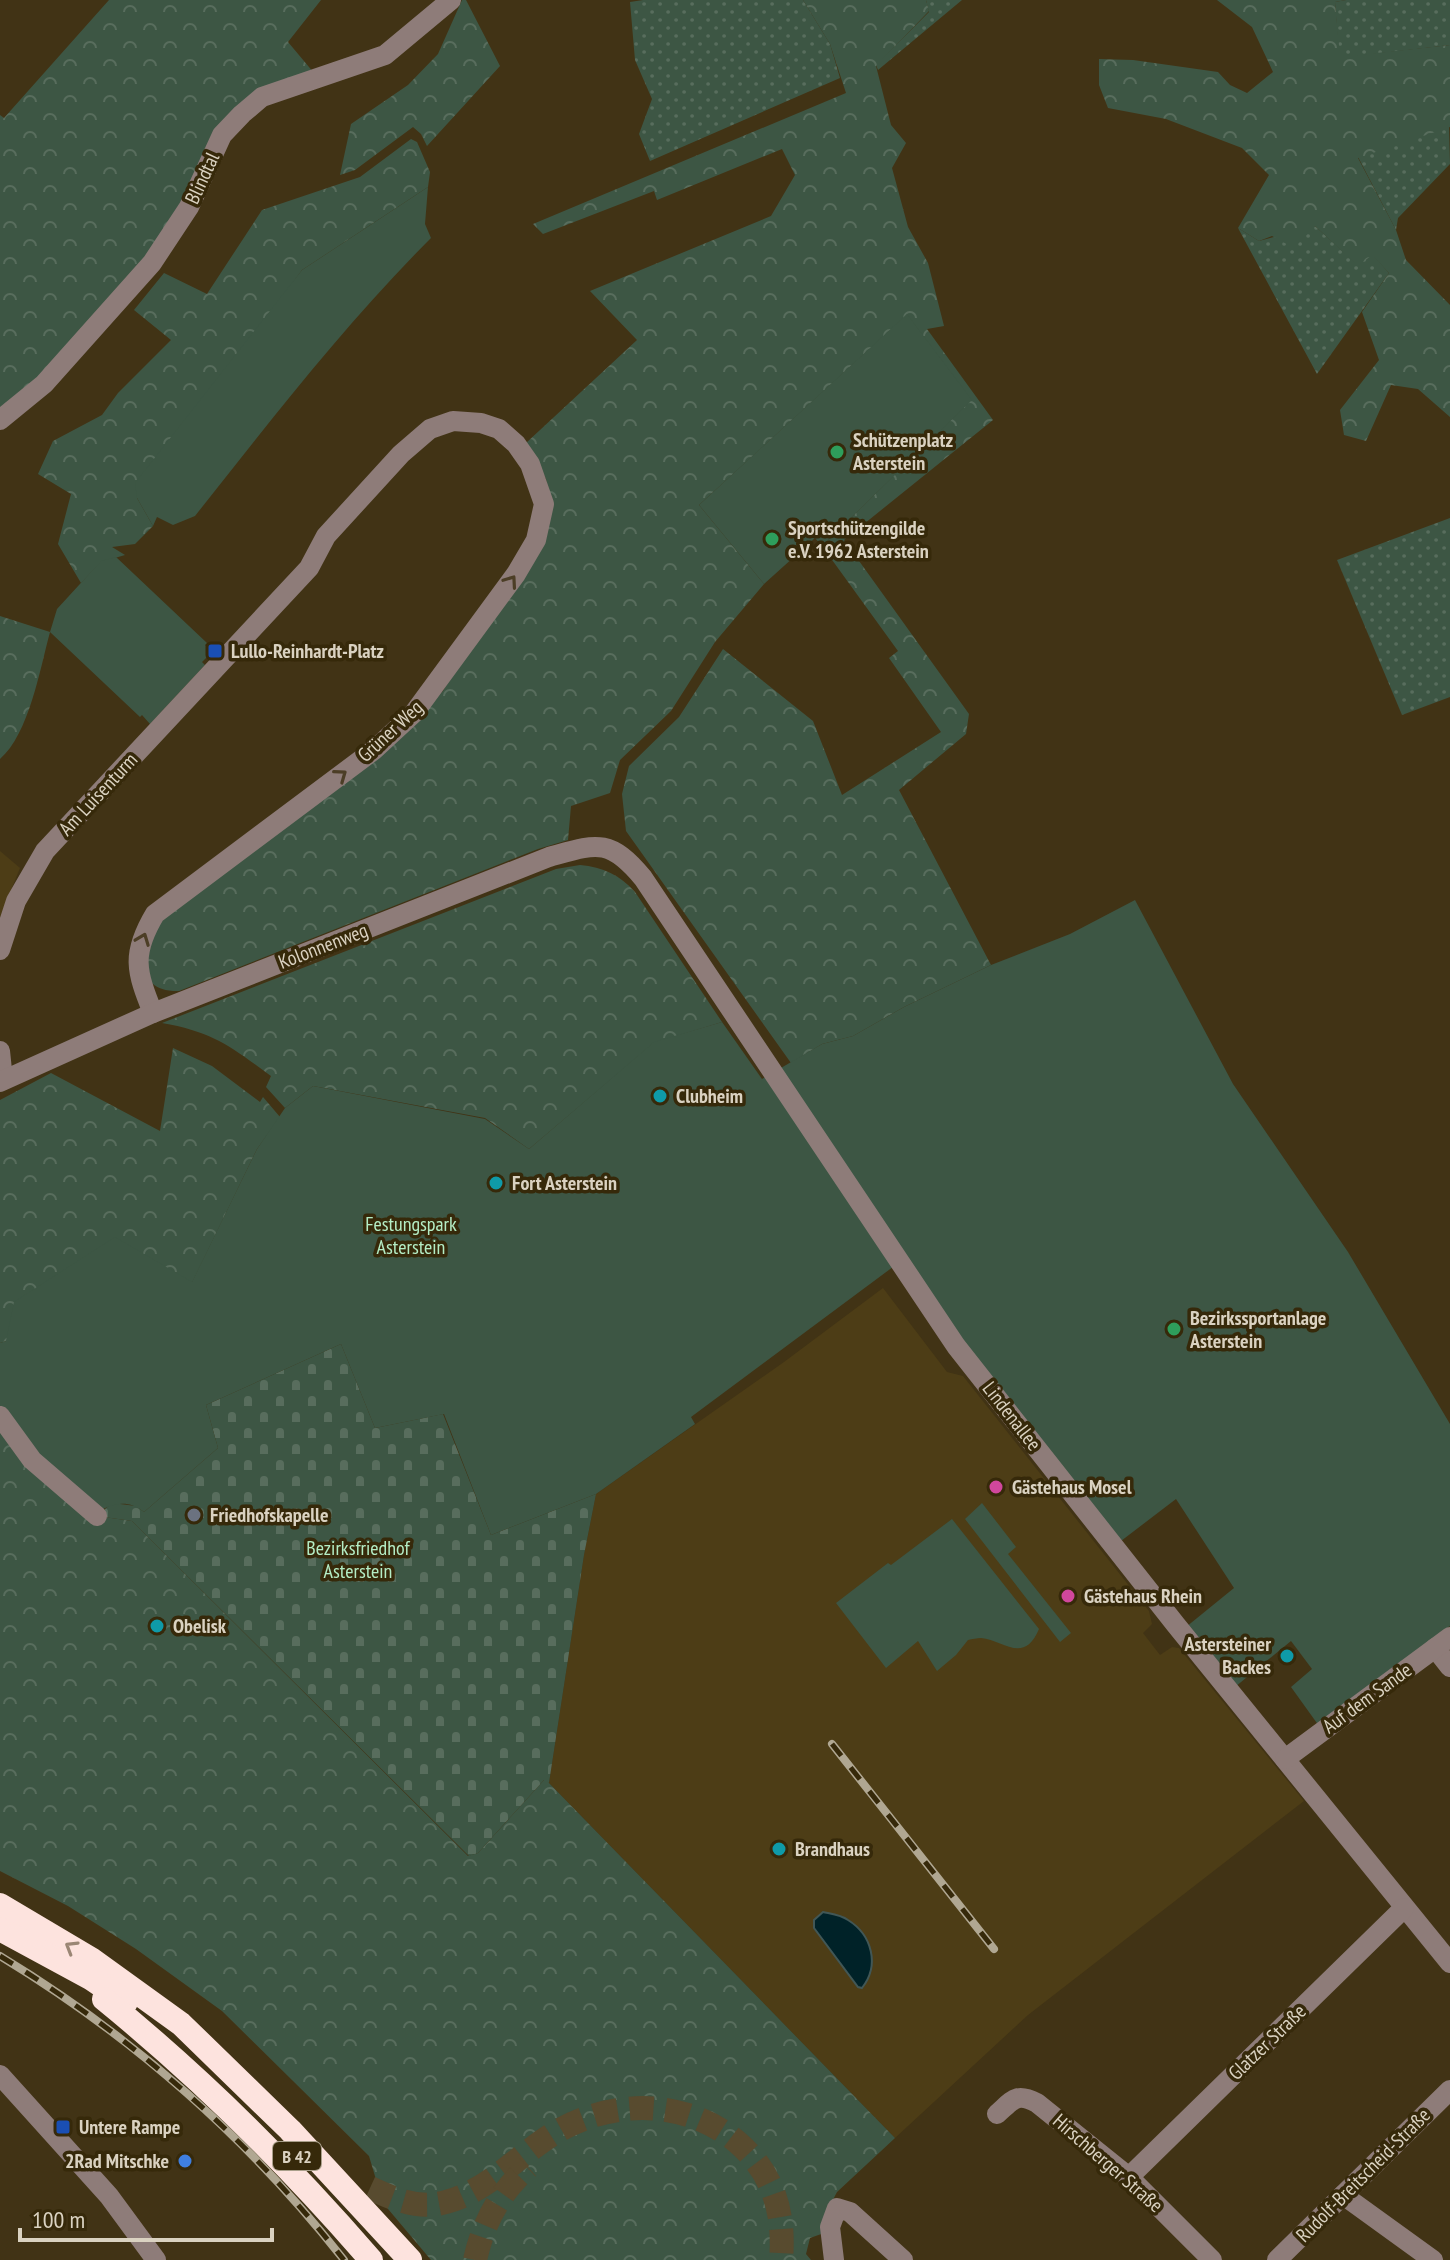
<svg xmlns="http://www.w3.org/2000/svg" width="1450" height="2260" font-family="'PT Sans Narrow',sans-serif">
	<defs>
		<pattern id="grass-dots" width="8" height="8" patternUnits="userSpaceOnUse" patternTransform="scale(2)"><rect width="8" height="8" fill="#3d5644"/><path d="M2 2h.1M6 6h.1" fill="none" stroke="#586d5d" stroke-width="1.8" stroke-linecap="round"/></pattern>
		<pattern id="forest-crowns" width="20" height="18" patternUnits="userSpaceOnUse" patternTransform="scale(2)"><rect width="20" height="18" fill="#3d5644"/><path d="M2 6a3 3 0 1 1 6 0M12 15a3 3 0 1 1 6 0" fill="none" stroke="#586d5d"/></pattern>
		<pattern id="cemetery-stones" width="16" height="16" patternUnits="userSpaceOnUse" patternTransform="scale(2)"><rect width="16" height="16" fill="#3d5644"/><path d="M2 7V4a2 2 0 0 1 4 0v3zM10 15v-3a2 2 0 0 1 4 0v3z" fill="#586d5d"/></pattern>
	</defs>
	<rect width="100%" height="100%" fill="#413315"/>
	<!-- built -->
	<g fill="#4d3d16">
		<polygon points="0,851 20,868 0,917"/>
		<polygon points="883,1288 947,1372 963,1376 1149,1611 1152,1624 1143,1633 1160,1655 1172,1647 1179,1648 1304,1801 1028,2015 895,2138 549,1783 584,1555 596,1494 784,1362"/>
	</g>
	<!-- grass -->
	<g fill="url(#grass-dots)">
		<polygon points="643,0 803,0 830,44 840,78 650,161 639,134 652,99 635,60 630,2"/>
		<polygon points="926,0 962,0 878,70 876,65 929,12"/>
		<polygon points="1346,0 1450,0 1450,45 1339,58 1335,2"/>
		<polygon points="1449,125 1450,164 1398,218 1396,230 1358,157"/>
		<polygon points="1315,226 1358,265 1372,254 1389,273 1317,374 1238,228 1259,241"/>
		<polygon points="1450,518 1450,697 1402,715 1337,560"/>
	</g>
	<!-- forest -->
	<g fill="url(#forest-crowns)">
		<polygon points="109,0 321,0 288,42 314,73 256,97 173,224 58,362 0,410 0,115 4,118"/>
		<polygon points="462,0 466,0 500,66 427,146 421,134 413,127 355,170 340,175 351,124 408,85 438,54"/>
		<path d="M803,0H926L929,11L876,66L891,125L906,143L892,168L908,227L928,263L944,326L927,329L993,420L844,540L969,714L966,734L899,790L991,965L904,1007L853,1036L822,1044L791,1063L626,831L622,794L629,766L679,717L723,649L813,721L842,795L941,732L889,658L898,651L822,546L971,400L907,315L699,505L764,584L715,642L671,711L620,760L610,793L571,806L568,840L538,849L179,991C127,992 147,942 165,915L443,691L549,496L546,479L526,443L637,340L590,291L771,216L795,175L782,149L657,200L654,191L543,234L533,224L846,93L830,44Z"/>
		<polygon points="1217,0 1346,0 1335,2 1340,57 1450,45 1450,127 1358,158 1396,230 1406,260 1450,305 1450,417 1418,389 1391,385 1366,441 1344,435 1340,410 1379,360 1362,312 1389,273 1372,255 1358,266 1315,226 1294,248 1272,236 1259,241 1238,228 1269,175 1242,148 1166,119 1108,108 1099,85 1099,59 1133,60 1218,72 1230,85 1247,93 1273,72 1252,27"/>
		<polygon points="411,139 417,142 430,172 428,187 302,270 137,498 153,526 135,544 112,547 125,555 101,562 81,583 58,544 71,494 38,474 53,441 102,415 118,393 171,340 134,310 164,273 207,294 262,210 360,177"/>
		<path d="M0,616L50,632C40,669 29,734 0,759Z"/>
		<path d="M580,865C603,867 620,875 635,892L722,1022L654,1043L529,1149L485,1118L313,1086L285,1108L266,1087L271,1076C230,1046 213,1032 162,1023L556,869Z"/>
		<polygon points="173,1048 212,1066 260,1102 263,1097 280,1117 257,1149 192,1283 0,1343 0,1100 51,1073 160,1131"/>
		<polygon points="0,1430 97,1516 132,1521 468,1856 478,1853 545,1779 549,1783 895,2138 837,2192 826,2213 824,2233 810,2238 806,2254 811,2260 431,2260 383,2203 369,2156 222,2011 136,1949 68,1906 0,1871"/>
	</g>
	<!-- cemetery -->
	<polygon fill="url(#cemetery-stones)" points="341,1344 375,1428 443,1414 491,1535 596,1494 584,1555 549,1783 544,1780 478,1853 469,1856 132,1521 97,1516 112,1503 136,1506 144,1512 218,1448 206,1405"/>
	<!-- park -->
	<g fill="#3d5644">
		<path d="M428,187L425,224L431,238C345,324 271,420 195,516L173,525L157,517L153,526L137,498L135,483L302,270Z"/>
		<polygon points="907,314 972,400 822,546 815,538 764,584 699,505"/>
		<polygon points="116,557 207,643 205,645 211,653 202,662 205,665 150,724 142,715 140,717 50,632 57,609 101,561"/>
		<path d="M1135,900L1233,1084L1348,1252L1450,1424V1626L1319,1726L1291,1687L1312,1669L1291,1641L1235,1687L1186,1627L1234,1588L1176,1499L1121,1541L979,1365L905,1258L691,1417L695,1424L596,1494L491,1535L444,1414L375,1428L341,1344L206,1405L218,1448L144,1512C128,1499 112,1503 96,1513L0,1416V1343L6,1341L14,1302L115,1237L192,1282L257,1149L285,1108L313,1086L485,1119L529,1149L654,1042L722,1022L762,1079L822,1044L853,1036L904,1007L991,965L1070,934Z"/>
		<polygon points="982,1503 1016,1547 1008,1554 1071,1633 1060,1642 965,1519"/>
		<path d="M952,1519L1039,1629C1024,1665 1003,1640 981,1638C977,1638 972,1639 968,1640L956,1655L937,1671L918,1641L886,1668L836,1603L888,1563L891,1565Z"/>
	</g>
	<!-- water -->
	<path fill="#002228" stroke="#415756" stroke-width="2" d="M823,1912C832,1914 841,1915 848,1920C872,1935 880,1965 862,1988L858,1987L814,1928V1920Z"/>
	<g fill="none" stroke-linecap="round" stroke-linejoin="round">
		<!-- highway-tunnel -->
		<g stroke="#584b2f" stroke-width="24" stroke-dasharray="24 12" stroke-linecap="butt">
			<path d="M370,2188C394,2199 418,2210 446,2202C490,2190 520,2153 558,2131C614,2099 685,2099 736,2141C773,2172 785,2212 781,2260"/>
			<path d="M475,2260C483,2223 500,2192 528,2167"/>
		</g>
		<!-- minor -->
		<g stroke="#8e7c79" stroke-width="20">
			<polyline points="0,420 44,384 152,263 189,207 222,135 242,114 262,97 385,55 451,0"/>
			<path d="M0,950L16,901L45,851L309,568L326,536L401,454L430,429L453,421L481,423L499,429L516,444L530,464L544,504L536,540L516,574L414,713L374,750L155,914C131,954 136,971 153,1013"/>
			<polyline points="0,1051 3,1080"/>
			<path d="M0,1082L153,1013L549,857C596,844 609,837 643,878L956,1346L1176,1625L1450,1963"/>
			<polyline points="0,1416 32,1460 97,1516"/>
			<polyline points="1435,1648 1450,1667"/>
			<polyline points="1285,1759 1450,1637"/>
			<polyline points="0,2075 109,2196 156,2260"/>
			<path d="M997,2114C1013,2100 1016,2092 1037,2103L1129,2177L1212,2260"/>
			<polyline points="1129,2177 1404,1908"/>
			<polyline points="1343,2195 1433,2260"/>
			<polyline points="834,2260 830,2227 837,2208 850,2212 903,2260"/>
			<polyline points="1277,2260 1450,2090"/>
		</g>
		<!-- highway -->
		<g stroke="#fde3de" stroke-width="24">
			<polyline points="0,1905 91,1959 181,2024 290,2130 410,2260"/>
			<polyline points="0,1929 92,1979 126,2002"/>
			<path d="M104,1999C201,2078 289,2165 371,2260"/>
		</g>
		<defs>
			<g id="rail">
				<polyline points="832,1744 994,1949"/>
				<path d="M0,1956C132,2036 249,2139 344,2260"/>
			</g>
		</defs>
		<!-- rail casing -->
		<use href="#rail" stroke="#b0a792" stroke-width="8"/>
		<!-- rail -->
		<use href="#rail" stroke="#36290a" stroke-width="5" stroke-dasharray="15" stroke-linecap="butt"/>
	</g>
	<!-- one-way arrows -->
	<defs><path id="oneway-chevron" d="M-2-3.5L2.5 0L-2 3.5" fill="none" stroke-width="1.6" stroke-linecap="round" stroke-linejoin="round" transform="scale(2)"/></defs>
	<g stroke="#4c3e26">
		<use href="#oneway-chevron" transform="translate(511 581) rotate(-55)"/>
		<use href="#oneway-chevron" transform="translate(341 775) rotate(-36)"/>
		<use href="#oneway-chevron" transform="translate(143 939) rotate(-69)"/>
	</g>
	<use stroke="#9a8674" href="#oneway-chevron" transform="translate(71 1947) rotate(-149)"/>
	<!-- markers -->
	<g fill="#2e9e5b" stroke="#36290a" stroke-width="3">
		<circle cx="837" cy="452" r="8"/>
		<circle cx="772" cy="539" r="8"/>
		<circle cx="1174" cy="1329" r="8"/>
	</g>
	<g fill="#1a4fb4" stroke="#36290a" stroke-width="3">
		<rect x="207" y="643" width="16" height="16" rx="4"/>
		<rect x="55" y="2119" width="16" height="16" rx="4"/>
	</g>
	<g fill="#0f9aa8" stroke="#36290a" stroke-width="3">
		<circle cx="660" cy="1096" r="8"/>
		<circle cx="496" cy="1183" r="8"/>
		<circle cx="157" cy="1626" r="8"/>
		<circle cx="1287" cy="1656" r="8"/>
		<circle cx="779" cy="1849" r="8"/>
	</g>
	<g fill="#d1479c" stroke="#36290a" stroke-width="3">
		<circle cx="996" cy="1487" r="8"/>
		<circle cx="1068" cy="1596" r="8"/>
	</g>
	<circle fill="#6b7280" stroke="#36290a" stroke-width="3" cx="194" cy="1515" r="8"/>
	<circle fill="#3f7fe0" stroke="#36290a" stroke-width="3" cx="185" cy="2161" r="8"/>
	<g text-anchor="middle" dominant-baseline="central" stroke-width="7" stroke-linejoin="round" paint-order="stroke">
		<!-- shield labels -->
		<rect fill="#36290a" stroke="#a99f8a" stroke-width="2" x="273" y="2142" width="48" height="28" rx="6"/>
		<g font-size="18" font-weight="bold" fill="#dad2c1">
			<text x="297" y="2156">B 42</text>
		</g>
		<!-- street labels -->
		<g font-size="20" fill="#dad2c1" stroke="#36290a">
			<text transform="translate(202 178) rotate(-65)">Blindtal</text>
			<text transform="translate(390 731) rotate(-43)">Grüner Weg</text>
			<text transform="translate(98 794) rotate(-47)">Am Luisenturm</text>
			<text transform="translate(323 946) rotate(-21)">Kolonnenweg</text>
			<text transform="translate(1012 1416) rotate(52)">Lindenallee</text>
			<text transform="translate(1367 1698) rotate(-36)">Auf dem Sande</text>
			<text transform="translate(1267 2042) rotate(-44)">Glatzer Straße</text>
			<text transform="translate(1108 2163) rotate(41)">Hirschberger Straße</text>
			<text transform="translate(1363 2175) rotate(-45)">Rudolf-Breitscheid-Straße</text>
		</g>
		<!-- poi labels -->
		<g font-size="20" font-weight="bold" fill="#dad2c1" stroke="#36290a" text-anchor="start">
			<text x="853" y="440">Schützenplatz<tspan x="853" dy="23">Asterstein</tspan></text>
			<text x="788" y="528">Sportschützengilde<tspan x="788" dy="23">e.V. 1962 Asterstein</tspan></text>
			<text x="231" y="651">Lullo-Reinhardt-Platz</text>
			<text x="676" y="1096">Clubheim</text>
			<text x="512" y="1183">Fort Asterstein</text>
			<text x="1190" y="1318">Bezirkssportanlage<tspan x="1190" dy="23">Asterstein</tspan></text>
			<text x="1012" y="1487">Gästehaus Mosel</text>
			<text x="210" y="1515">Friedhofskapelle</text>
			<text x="1084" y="1596">Gästehaus Rhein</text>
			<text x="173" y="1626">Obelisk</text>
			<text x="1271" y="1644" text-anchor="end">Astersteiner<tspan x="1271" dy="23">Backes</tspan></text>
			<text x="795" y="1849">Brandhaus</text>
			<text x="79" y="2127">Untere Rampe</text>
			<text x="169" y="2161" text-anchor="end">2Rad Mitschke</text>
		</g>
		<!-- park labels -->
		<g font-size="20" fill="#b4edc5" stroke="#36290a">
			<text x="411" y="1224">Festungspark<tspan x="411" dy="23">Asterstein</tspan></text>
			<text x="358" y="1548">Bezirksfriedhof<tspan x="358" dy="23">Asterstein</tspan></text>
		</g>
	</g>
	<!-- scale -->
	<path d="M20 2228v12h252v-12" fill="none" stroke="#dad2c1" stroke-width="4"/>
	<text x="32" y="2228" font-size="24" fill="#dad2c1" stroke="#36290a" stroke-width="6" paint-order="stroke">100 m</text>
</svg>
